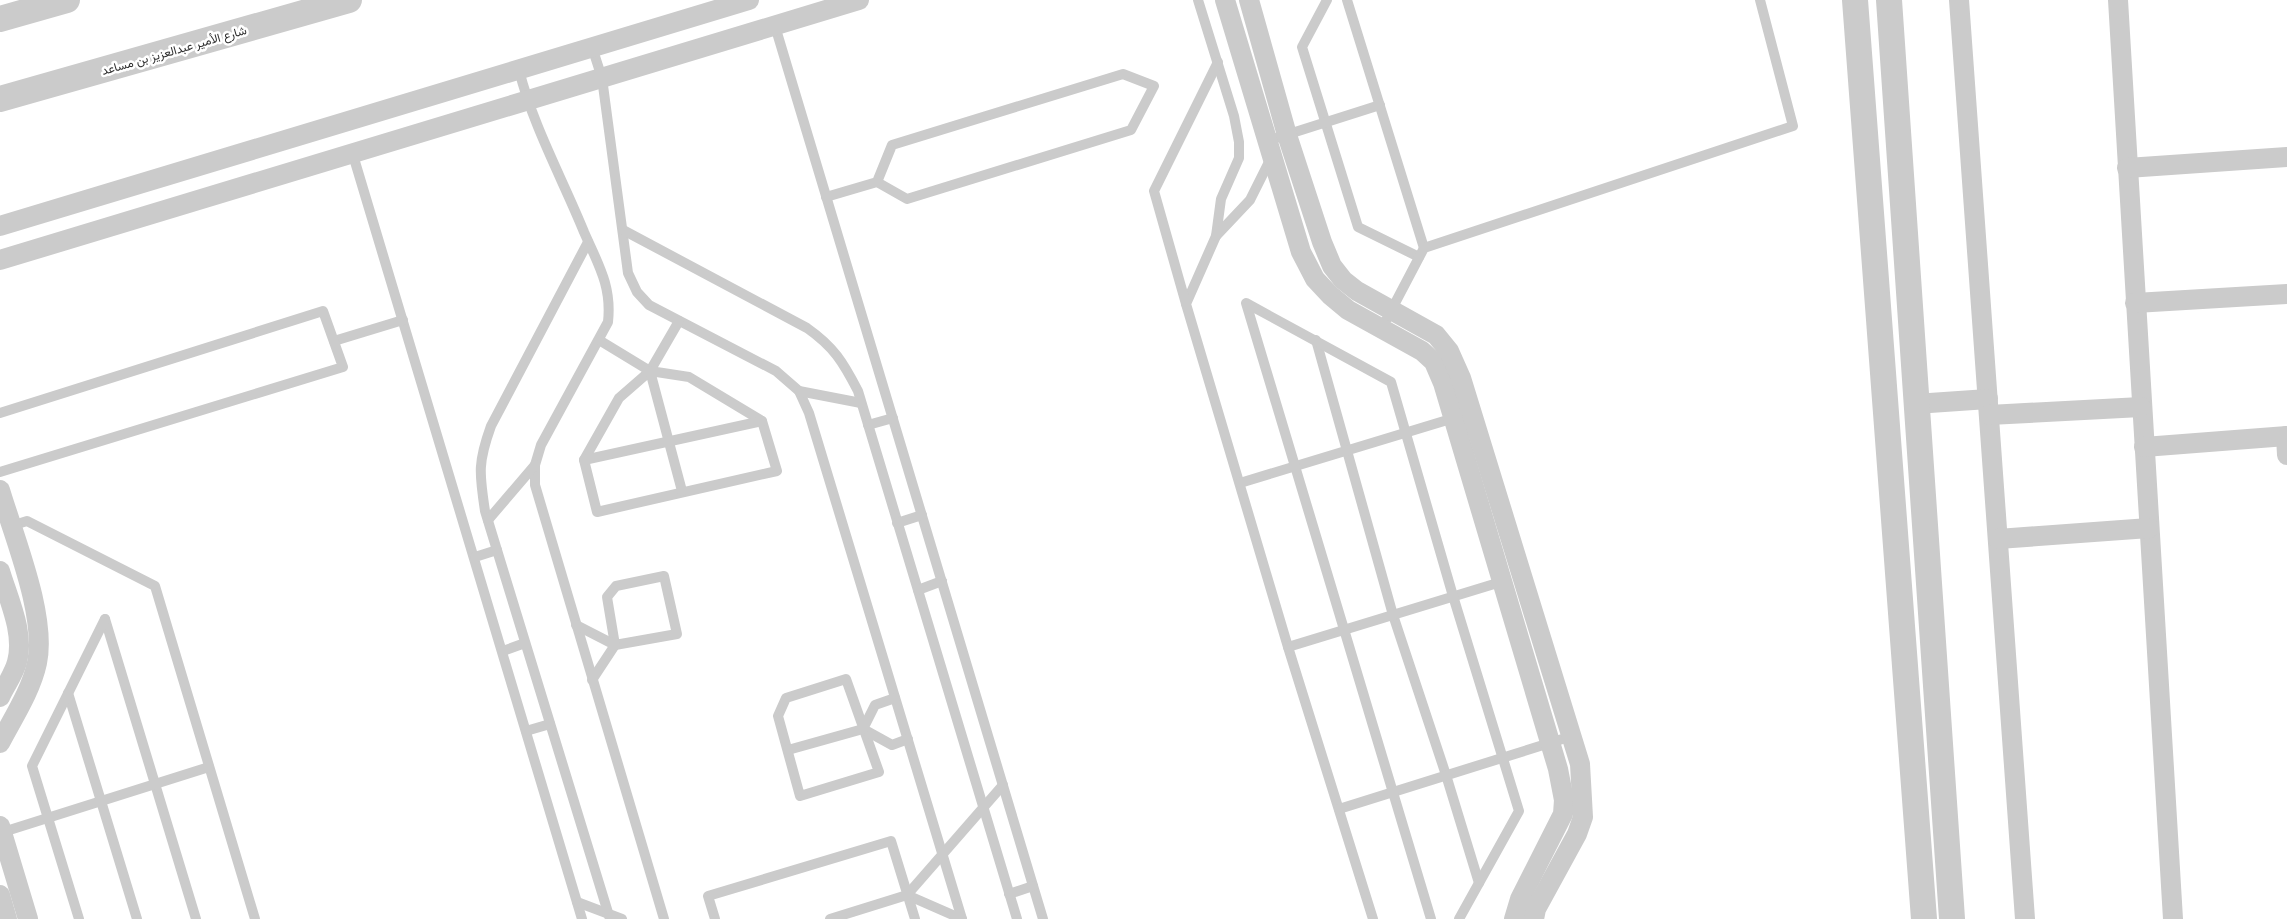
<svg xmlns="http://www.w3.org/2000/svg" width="2287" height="919" font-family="'PT Sans',Vazirmatn,sans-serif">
	<rect width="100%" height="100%" fill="#fff"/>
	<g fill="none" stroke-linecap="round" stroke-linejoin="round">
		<!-- service -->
		<g stroke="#cbcbcb" stroke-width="10">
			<polyline points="1198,0 1234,116 1239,142 1239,158 1221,199 1216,236 1186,304 1288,647 1373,919"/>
			<polyline points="1327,0 1302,47 1358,227 1419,257"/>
			<polyline points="1347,0 1424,248"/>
			<polyline points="775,26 1043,919"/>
			<polyline points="592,47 602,78 628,273 637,292 649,305 776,371 799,391 809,413 962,919"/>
			<path d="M519,70C533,126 562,178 584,232C598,264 612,286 608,322L541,445L535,465V485L664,919"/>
			<polyline points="1267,141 1380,105"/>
			<polyline points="353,155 582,919"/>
			<polyline points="826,197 877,182 892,145 1123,74 1154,86 1131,130 907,199 877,182"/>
			<path d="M623,230L807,328C834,347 843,362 858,391L1017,919"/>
			<polyline points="1216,236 1250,200 1271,158"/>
			<path d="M588,242L491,426C478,462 479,472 485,511L610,919"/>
			<polyline points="1186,304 1154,191 1218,62"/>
			<polyline points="1382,328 1424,248 1793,126 1760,0"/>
			<polyline points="599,340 650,371 689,377 762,421 777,471 597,512 584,460 619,398 650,371 679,321"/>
			<polyline points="1316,340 1393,615 1446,775 1479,883"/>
			<polyline points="334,341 403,320"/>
			<polyline points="650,371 682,491"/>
			<polyline points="799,391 861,403"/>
			<polyline points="0,413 323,311 343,367 0,472"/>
			<polyline points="868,425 893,418"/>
			<polyline points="584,460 762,421"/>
			<polyline points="1240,483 1454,418"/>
			<polyline points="488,520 535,465"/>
			<polyline points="897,523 922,515"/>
			<polyline points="11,526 27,521 155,586 255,919"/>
			<polyline points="475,557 497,550"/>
			<polygon points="664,576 677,634 615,645 607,597 616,586"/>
			<polyline points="918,590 942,581"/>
			<polyline points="105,619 196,919"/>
			<polyline points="576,625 615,645 592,680"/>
			<polyline points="1288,647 1504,581"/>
			<polyline points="503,651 525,643"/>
			<polygon points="846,679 879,772 800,796 778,716 786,698"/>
			<polyline points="68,693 137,919"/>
			<polyline points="895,698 875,705 863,729 892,745 908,739"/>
			<polyline points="526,731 550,724"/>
			<polyline points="788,750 863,729"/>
			<polyline points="1339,809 1572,736"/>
			<polyline points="0,833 209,767"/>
			<polyline points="1009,894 1033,886"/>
			<polyline points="907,895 962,919"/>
			<polyline points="577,902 622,919"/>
			<polyline points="79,919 32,766 105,619"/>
			<polyline points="715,919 708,896 891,841 915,919"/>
			<polyline points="830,919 907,895 1003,785"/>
			<polyline points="1431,919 1246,303 1391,382 1453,596 1519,811 1459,919"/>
		</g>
		<!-- minor -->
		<g stroke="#cbcbcb" stroke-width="20">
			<polyline points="1225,0 1301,252 1315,279 1330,295 1348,310 1422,351 1434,362 1443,383 1558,769 1564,800 1563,814 1520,899 1514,919"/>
			<polyline points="1249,0 1287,135 1322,242 1332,266 1343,280 1357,291 1436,335 1449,351 1461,378 1580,764 1583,817 1577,834 1536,909 1534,919"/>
			<polyline points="1959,0 2025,919"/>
			<polyline points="2118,0 2173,919"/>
			<polyline points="2127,168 2287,157"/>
			<polyline points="0,226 749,0"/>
			<polyline points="0,260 859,0"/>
			<polyline points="2135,303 2287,294"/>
			<polyline points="1915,404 1988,399"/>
			<polyline points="1989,415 2141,407"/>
			<polyline points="2286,436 2287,455"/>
			<polyline points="2144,447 2287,436"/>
			<path d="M0,490C14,537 47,616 37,663C31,691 13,718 0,743"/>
			<polyline points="1998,539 2149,528"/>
			<path d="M0,571C8,598 25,633 17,662C14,674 5,686 0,697"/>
			<polyline points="0,826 28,919"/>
			<polyline points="0,895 7,919"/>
		</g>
		<!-- tertiary -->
		<g stroke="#cbcbcb" stroke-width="26">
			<polyline points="1855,0 1924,919"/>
			<polyline points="1889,0 1952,919"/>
			<polyline points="0,19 67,0"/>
			<polyline points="0,99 349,0"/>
		</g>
	</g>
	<g text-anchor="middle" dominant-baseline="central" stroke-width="5" stroke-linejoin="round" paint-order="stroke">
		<!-- street labels -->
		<g font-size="12" fill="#2e2e2e" stroke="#fff">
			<text transform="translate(174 50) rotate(-16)">شارع الأمير عبدالعزيز بن مساعد</text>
		</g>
	</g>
</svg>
